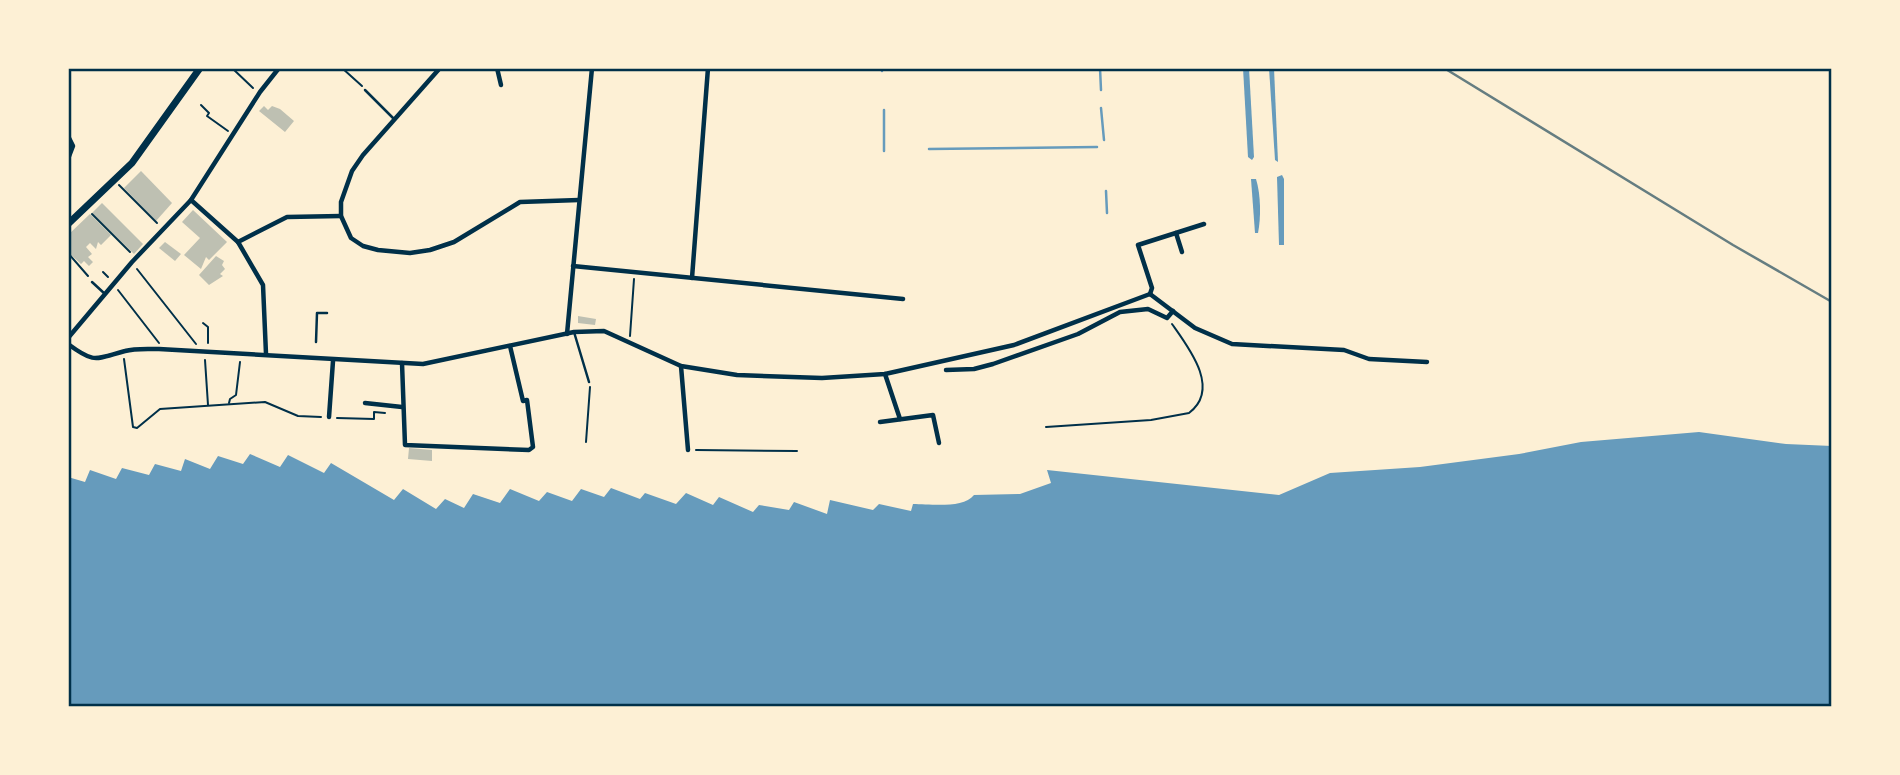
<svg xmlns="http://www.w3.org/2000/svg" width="1900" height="775" font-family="Raleway,sans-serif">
	<rect width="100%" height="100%" fill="#fdf0d5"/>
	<!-- water -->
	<g fill="#669bbc">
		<polygon points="1243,68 1249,68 1254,157 1252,160 1248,157"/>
		<polygon points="1269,68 1274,68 1278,162 1275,160"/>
		<polygon points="1282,175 1284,179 1284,245 1279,245 1277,177"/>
		<path d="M1251,179H1256C1261,195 1261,218 1258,233H1255Z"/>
		<path d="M1699,432L1786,444L1832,446V707H68V477L85,482L90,470L116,479L122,468L149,475L155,464L181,471L185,459L210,469L218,456L243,464L250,454L280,467L288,455L324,473L331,463L394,500L403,489L436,509L445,499L464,508L473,494L500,503L510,489L539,501L547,492L572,501L581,489L604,497L611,488L640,499L645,493L676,504L686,493L713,505L719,497L753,512L759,505L789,510L794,502L827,514L830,500L873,510L879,504L911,511L913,504C930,504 963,509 974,495L1020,494L1051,483L1047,470L1279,495L1330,473L1420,467L1519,454L1581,442Z"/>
	</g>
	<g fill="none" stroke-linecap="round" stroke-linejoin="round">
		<!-- stream -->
		<g stroke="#669bbc" stroke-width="2.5">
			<polyline points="882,68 882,71"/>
			<polyline points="1100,68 1101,90"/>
			<polyline points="1101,108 1104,140"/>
			<polyline points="884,110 884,151"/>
			<polyline points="929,149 1097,147"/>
			<polyline points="1106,191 1107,213"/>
		</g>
	</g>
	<!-- building -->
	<g fill="#bec0b2">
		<polygon points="264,106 268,110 272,106 280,109 294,121 285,132 259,111"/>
		<polygon points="141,171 172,203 156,221 124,188"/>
		<polygon points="102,203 143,244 134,254 92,213"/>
		<polygon points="193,210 227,242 209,260 206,257 201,269 184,255 200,238 182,222"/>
		<polygon points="90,214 111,235 101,245 98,242 96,249 90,243 86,247 92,254 88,257 93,262 89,266 84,261 81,264 68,252 68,235"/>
		<polygon points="165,242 181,254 175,261 159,248"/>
		<polygon points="216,256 224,261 222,265 225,269 220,274 223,276 209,285 199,275"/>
		<polygon points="578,316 596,319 595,325 578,323"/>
		<polygon points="409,448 432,450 432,461 408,459"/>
	</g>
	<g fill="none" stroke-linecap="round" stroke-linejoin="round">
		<!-- path -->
		<g stroke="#003049" stroke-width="2">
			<polyline points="232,68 253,88"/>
			<polyline points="342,68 362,86"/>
			<polyline points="201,105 209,113 207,116 228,131"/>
			<polyline points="119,185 157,223"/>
			<polyline points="92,214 130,252"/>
			<polyline points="68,253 88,276"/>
			<polyline points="137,269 196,344"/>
			<polyline points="103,272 108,277"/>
			<polyline points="118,290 159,343"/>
			<polyline points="203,323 208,327 208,343"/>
			<polyline points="630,336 634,279"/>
			<polyline points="124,359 133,427 137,428 160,409 265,402 298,416 321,417"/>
			<polyline points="205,360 208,405"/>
			<polyline points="229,403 230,399 236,395 240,362"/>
			<polyline points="337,418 374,419 374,412 385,413"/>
			<path d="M1046,427L1151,420L1189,413C1221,389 1189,348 1172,324"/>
			<polyline points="586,442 590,387"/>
			<polyline points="696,450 797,451"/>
		</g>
		<!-- service -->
		<g stroke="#003049" stroke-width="2.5">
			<polyline points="365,90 394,119"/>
			<polyline points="92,282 105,294"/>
			<polyline points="574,332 589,382"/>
			<polyline points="316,342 317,313 327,313"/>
		</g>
		<!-- minor -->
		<g stroke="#003049" stroke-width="4.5">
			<polyline points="440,68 363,155 352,171 341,202 341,216 351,238 363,246 378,250 410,253 430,250 454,242 520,202 579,200"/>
			<polyline points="497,68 501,85"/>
			<polyline points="68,136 73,146 68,159"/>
			<polyline points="191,200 238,242 263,285 266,354"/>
			<polyline points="1176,233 1182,252"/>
			<polyline points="238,242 287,217 341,216"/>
			<polyline points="573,266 903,299"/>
			<polyline points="692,278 708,68"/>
			<polyline points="1150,294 1195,328 1232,344 1344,350 1369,359 1427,362"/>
			<polyline points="1150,294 1152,288 1138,245 1204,224"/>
			<polyline points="567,334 592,68"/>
			<polyline points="68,338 132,262 191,200 260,92 279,68"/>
			<path d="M68,344C95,364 95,359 125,351C135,348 148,349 159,349L423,364L574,332L604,331L681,366L737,375L822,378L885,374L1014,345L1150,294"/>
			<polyline points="402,363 405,445 529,450 533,447 527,400 523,401 510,346"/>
			<polyline points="681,366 688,450"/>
			<polyline points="946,370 974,369 993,364 1078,334 1120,312 1148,309 1167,318 1173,311"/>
			<polyline points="885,374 900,419"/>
			<polyline points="365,403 402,407"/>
			<polyline points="329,417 333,361"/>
			<polyline points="880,422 933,415 939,443"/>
		</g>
		<!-- secondary -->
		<polyline stroke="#003049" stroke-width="7" points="68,224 132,163 200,68"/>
		<!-- rail -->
		<polyline stroke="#657d81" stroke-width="2.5" points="1444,68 1733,245 1832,302"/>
	</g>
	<!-- border -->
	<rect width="1900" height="775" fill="none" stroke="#fdf0d5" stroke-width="140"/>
	<rect x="70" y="70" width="1760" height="635" fill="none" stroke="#003049" stroke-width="2.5"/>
</svg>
